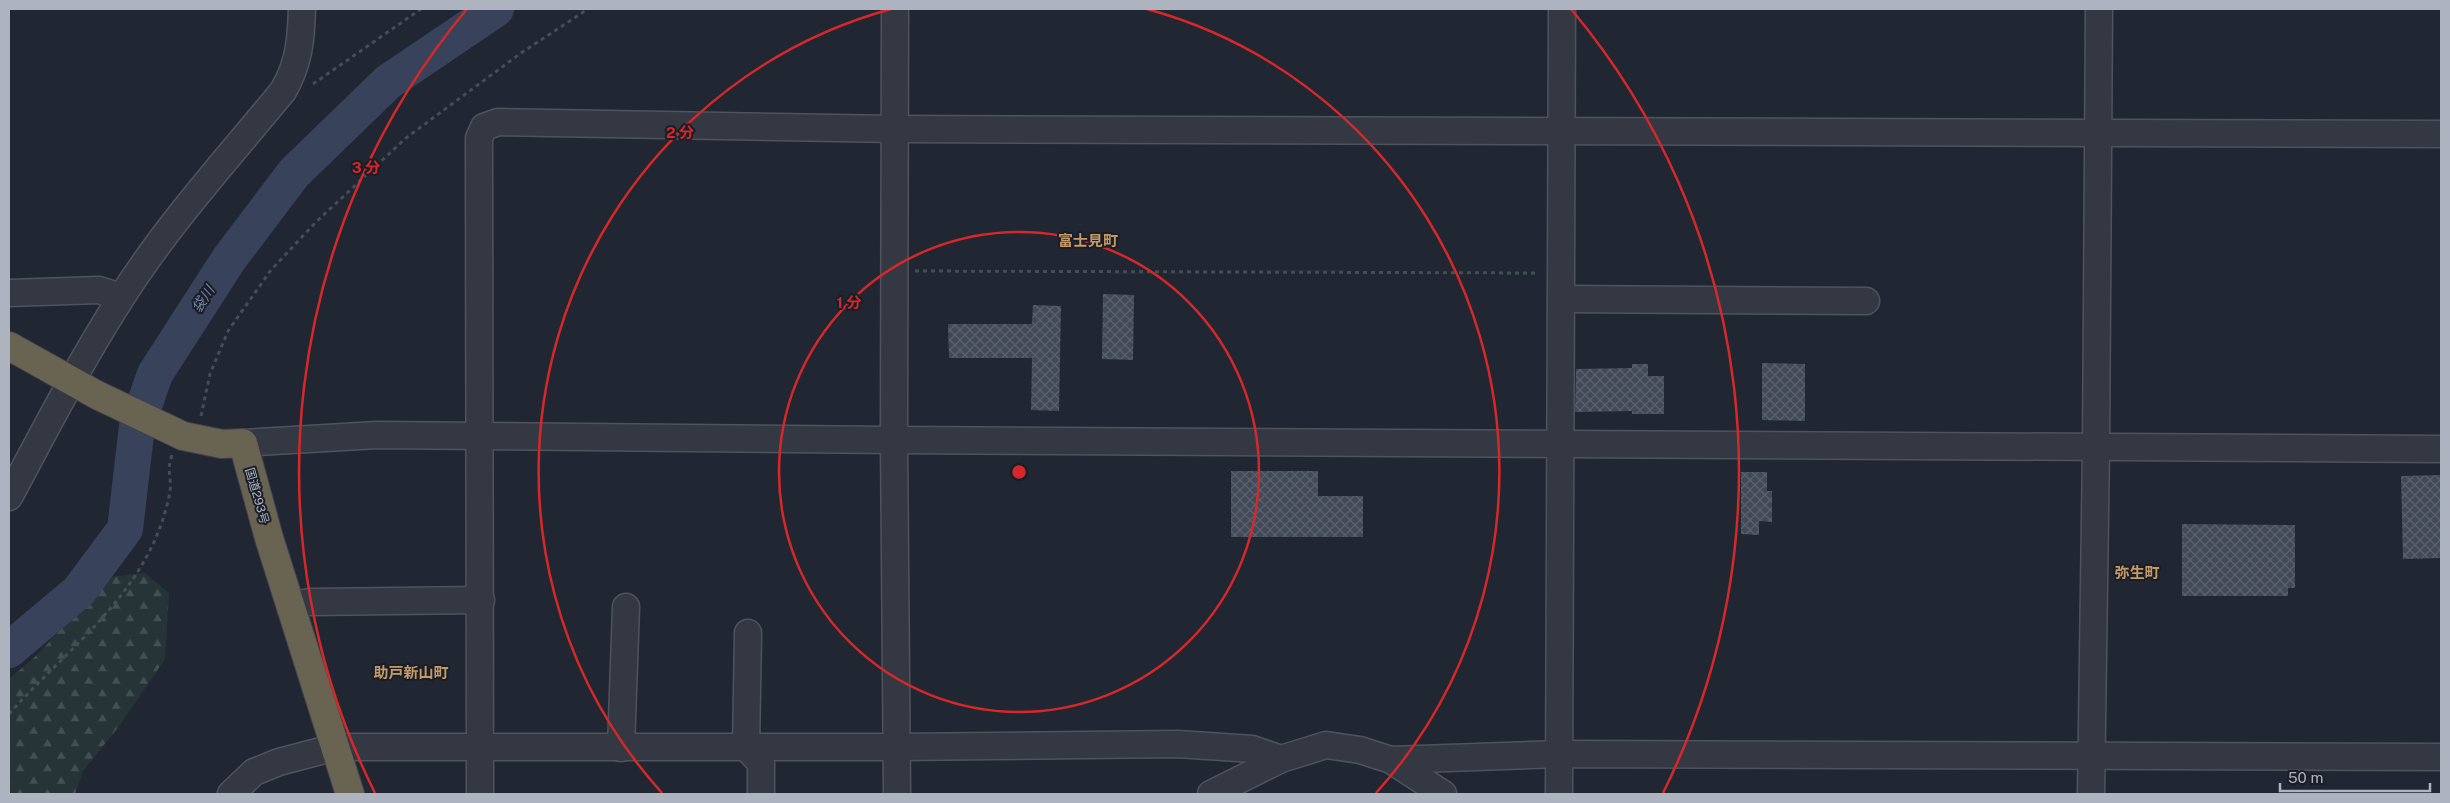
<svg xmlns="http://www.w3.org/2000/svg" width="2450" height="803" font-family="'Public Sans','Noto Sans JP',sans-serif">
	<defs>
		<pattern id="forest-firs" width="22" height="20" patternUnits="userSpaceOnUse" patternTransform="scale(1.25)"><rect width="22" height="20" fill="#263437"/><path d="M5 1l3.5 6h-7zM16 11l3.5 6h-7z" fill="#434f52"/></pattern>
		<pattern id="building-cross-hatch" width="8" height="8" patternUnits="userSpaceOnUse" patternTransform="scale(1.25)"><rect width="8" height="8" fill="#424957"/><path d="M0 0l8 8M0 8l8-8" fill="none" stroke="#5b616d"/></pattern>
	</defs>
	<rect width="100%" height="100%" fill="#212633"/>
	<!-- forest -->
	<polygon fill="url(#forest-firs)" points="145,573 169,593 165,659 120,725 83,771 75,794 9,794 9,679 38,654 109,577"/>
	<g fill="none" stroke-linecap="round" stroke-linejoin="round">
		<!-- river -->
		<polyline stroke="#38425a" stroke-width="36" points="9,650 79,591 125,529 137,426 155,374 229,259 294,173 388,82 496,9"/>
	</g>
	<!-- building -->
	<g fill="url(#building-cross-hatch)">
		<polygon points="1103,294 1134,295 1133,360 1102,359"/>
		<polygon points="1033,305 1061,306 1059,411 1031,410 1032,358 949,358 948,324 1032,324"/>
		<polygon points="1762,363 1805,364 1805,421 1762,420"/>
		<polygon points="1632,364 1648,364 1648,376 1664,376 1664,414 1632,414 1632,411 1575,412 1576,369 1632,368"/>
		<polygon points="1231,471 1318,471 1318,496 1363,496 1363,537 1231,537"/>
		<polygon points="1741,472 1767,472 1767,491 1772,491 1772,522 1759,521 1759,535 1741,534"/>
		<polygon points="2441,475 2441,558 2403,559 2401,476"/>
		<polygon points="2182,524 2295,525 2295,588 2288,588 2288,596 2182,596"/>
	</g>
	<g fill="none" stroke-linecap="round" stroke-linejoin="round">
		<defs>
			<g id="minor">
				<polyline points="895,9 894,440 897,794"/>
				<polyline points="9,293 99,290 121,297"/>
				<polyline points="1561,299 1866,301"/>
				<polyline points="243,443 377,435 894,440 2441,449"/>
				<path d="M9,497C45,430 80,362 121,298C168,224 227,159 283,91C299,64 301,40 302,9"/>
				<polyline points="291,605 310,602 481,600"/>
				<polyline points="748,633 746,747 761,763 761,794"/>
				<polyline points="621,748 626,607"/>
				<polyline points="1391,760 1559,754 2441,757"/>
				<polyline points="231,794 254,772 279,762 336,747 897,747 1178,744 1252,749 1281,759"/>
				<polyline points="480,794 479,138 484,127 498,122 895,129 2441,134"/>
				<polyline points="1211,794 1281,759 1326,745 1360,750 1391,760 1443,794"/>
				<polyline points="1559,794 1562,9"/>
				<polyline points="2091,794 2096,447 2099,9"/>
			</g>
			<polyline id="highway" points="9,346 97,395 183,436 222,444 243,443 269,538 350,794"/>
		</defs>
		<!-- minor casing -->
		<use href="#minor" stroke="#4e535e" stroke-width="29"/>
		<!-- highway casing -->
		<use href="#highway" stroke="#3e434e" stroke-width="30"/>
		<!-- path -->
		<g stroke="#424f53" stroke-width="3" stroke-dasharray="4 4" stroke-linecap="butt">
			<polyline points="313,84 421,9"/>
			<polyline points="915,271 1539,273"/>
			<polyline points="201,416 210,374 228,331 271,270 316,222 406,138 521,53 588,9"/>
			<path d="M9,714C63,653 134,603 162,522C165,513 168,502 170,492C172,477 166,472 172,455"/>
		</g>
		<!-- minor -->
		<use href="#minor" stroke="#343843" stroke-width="26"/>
		<!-- highway -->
		<use href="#highway" stroke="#696352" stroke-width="28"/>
	</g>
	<!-- distance rings -->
	<g fill="none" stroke="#d62828" stroke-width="2.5">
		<circle cx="1019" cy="472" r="240"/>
		<path d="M662 793A480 480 0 0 1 891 9M1147 9A480 480 0 0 1 1376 793"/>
		<path d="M375 793A720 720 0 0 1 467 9M1571 9A720 720 0 0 1 1663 793"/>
	</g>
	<g text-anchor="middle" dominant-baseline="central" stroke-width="4" stroke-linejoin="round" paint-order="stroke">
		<!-- street labels -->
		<g font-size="12" fill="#aeb3c0" stroke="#1a1e28">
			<text transform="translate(257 496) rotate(74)">国道293号</text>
		</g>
		<!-- water labels -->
		<g font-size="14" font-style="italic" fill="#7986a6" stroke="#1a1e28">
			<text transform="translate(203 299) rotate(-57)">袋川</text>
		</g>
		<!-- quarter labels -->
		<g font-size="15" font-weight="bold" fill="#c59a64" stroke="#1a1e28">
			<text x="1088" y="240">富士見町</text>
			<text x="2137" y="572">弥生町</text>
			<text x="411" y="672">助戸新山町</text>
		</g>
	</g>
	<circle cx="1019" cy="472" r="8" fill="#d62828" stroke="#1a1e28" stroke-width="2.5"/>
	<g font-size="15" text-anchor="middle" font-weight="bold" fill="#d62828" stroke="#1a1e28" stroke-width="4" stroke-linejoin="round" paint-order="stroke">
		<text x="680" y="138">2 分</text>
		<text x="366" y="173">3 分</text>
		<text x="849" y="308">1 分</text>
	</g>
	<!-- border -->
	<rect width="2450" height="803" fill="none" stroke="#aeb3c0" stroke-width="20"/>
	<!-- scale -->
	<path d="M2280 783v8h150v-8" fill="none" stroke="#aeb3c0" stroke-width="2.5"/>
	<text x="2288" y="783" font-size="15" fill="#aeb3c0" stroke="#1a1e28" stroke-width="4" paint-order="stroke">50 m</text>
</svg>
